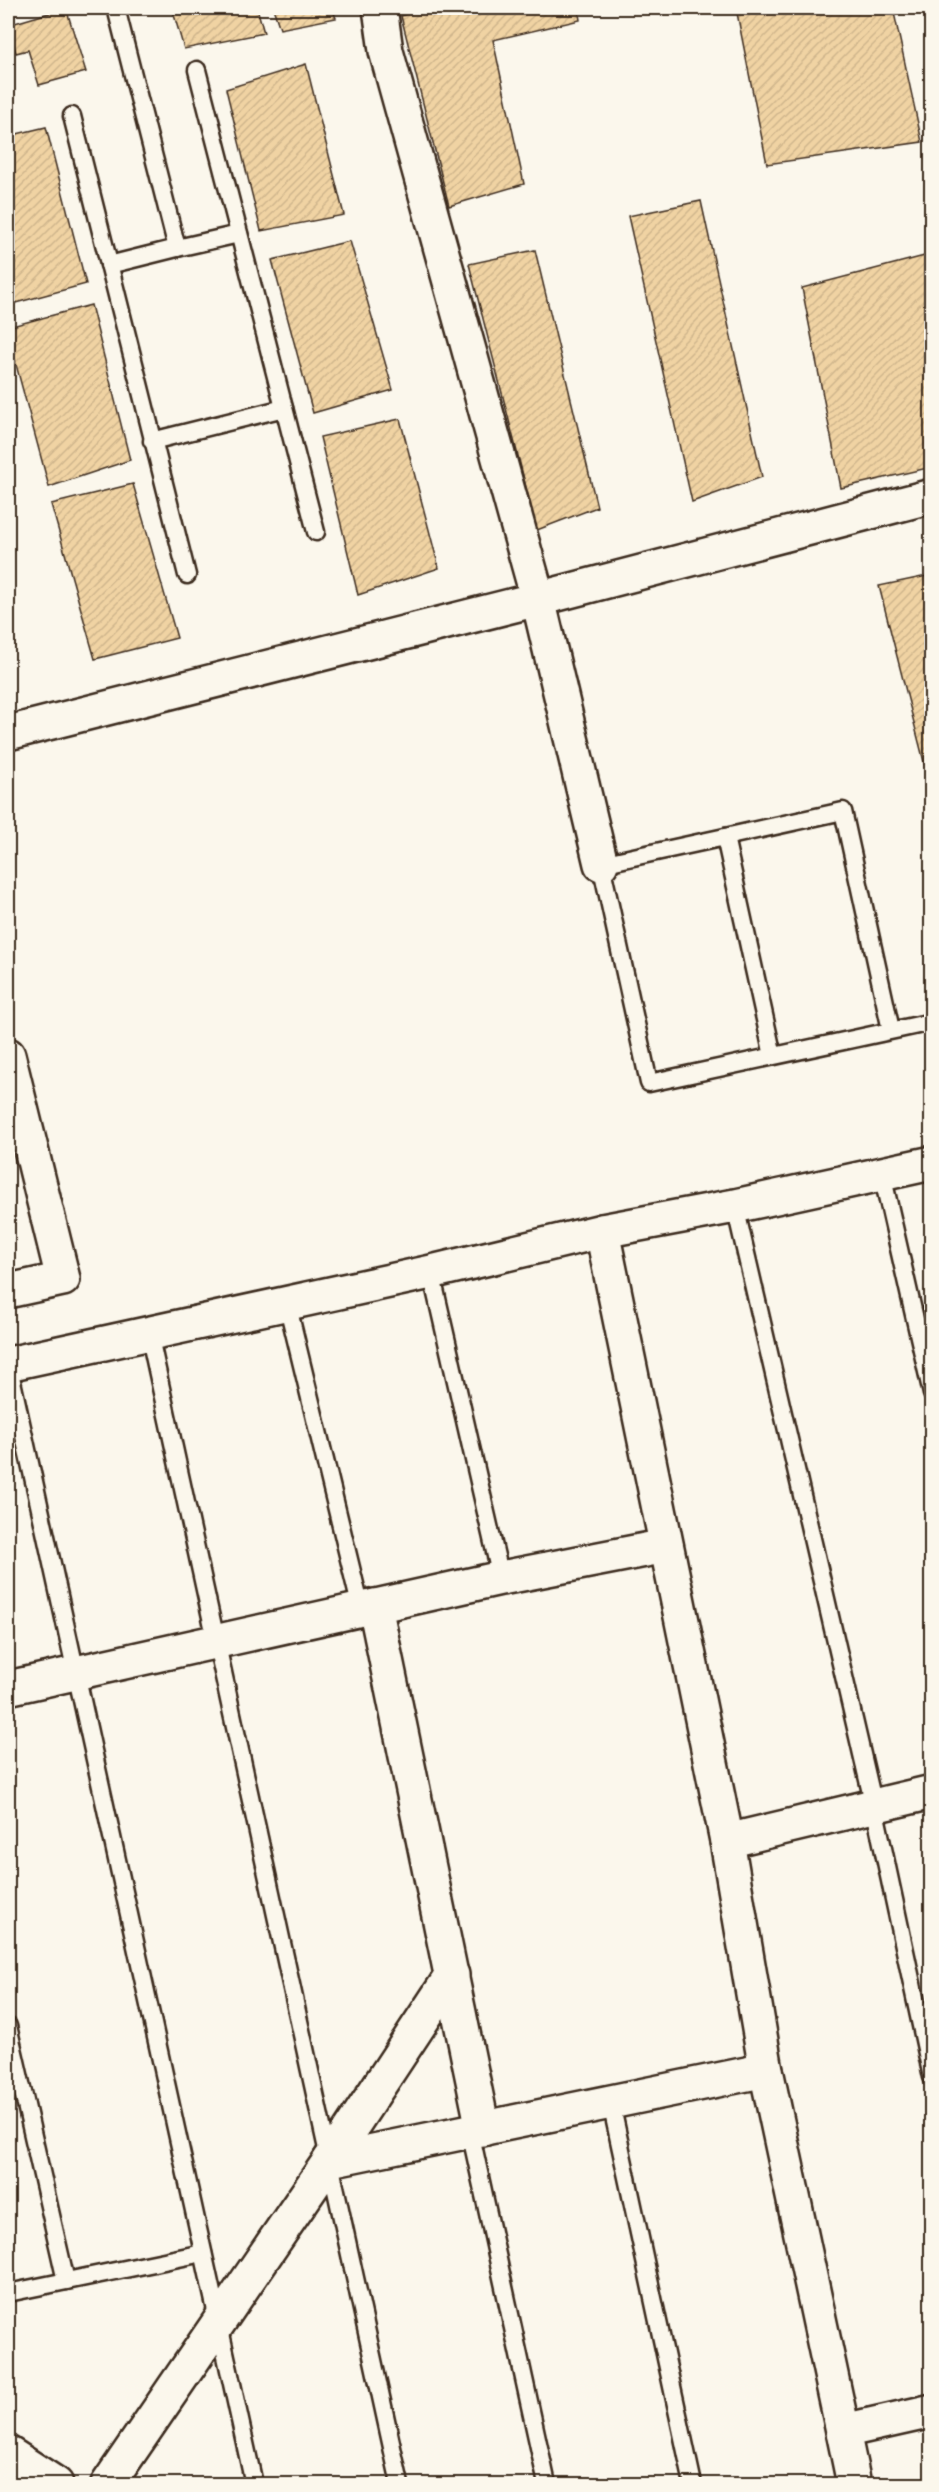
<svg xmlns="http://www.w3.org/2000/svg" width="939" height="2492" font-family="Dekko,sans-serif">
	<defs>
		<pattern id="building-hatch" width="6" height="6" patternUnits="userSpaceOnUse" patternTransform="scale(1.5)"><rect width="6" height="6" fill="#f0d3a3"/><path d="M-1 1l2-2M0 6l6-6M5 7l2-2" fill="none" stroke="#cfb58c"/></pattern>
	</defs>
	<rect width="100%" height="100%" fill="#fbf7ec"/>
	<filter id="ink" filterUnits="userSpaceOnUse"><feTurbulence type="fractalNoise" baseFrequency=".0167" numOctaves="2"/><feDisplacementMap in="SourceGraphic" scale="12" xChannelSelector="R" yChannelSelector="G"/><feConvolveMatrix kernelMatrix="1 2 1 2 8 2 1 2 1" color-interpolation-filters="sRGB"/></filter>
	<g filter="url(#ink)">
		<!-- building -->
		<g fill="url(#building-hatch)" stroke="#3b2a1e" stroke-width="1.5">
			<polygon points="66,8 86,72 39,85 28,50 16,53 8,25"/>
			<polygon points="172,8 257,8 264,33 184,49"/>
			<polygon points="273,8 332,8 336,18 280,29"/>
			<polygon points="425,8 578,8 580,20 493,40 524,184 449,206 401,16"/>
			<polygon points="736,8 893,8 922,142 767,164"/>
			<polygon points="306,64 344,215 261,231 226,89"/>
			<polygon points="46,127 86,284 8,305 8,136"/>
			<polygon points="701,201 762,477 692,502 628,216"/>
			<polygon points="350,241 393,390 313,413 272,260"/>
			<polygon points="535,250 597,507 537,530 469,264"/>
			<polygon points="932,254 932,467 841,488 802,288"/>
			<polygon points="91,305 130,460 49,487 8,335 8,327"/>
			<polygon points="400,419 439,568 358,595 320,437"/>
			<polygon points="133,484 177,638 95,659 51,504"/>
			<polygon points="932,575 932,793 879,586"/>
		</g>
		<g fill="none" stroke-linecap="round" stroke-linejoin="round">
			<defs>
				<g id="service">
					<polyline points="116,8 177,248 239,234"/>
					<polyline points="197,70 316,532"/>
					<polyline points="72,116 187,575"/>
					<polyline points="109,265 177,248"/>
					<polyline points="152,441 284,408"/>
					<polyline points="725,837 843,811 891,1030"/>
					<polyline points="773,1056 725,837 601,864 649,1083 932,1022"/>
					<polyline points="882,1174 932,1394"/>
					<polyline points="735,1206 874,1806 932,2077"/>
					<polyline points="431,1272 501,1578"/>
					<polyline points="287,1303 361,1609"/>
					<polyline points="149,1333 400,2484"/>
					<polyline points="8,1363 254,2484"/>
					<polyline points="8,2026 66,2281"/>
					<polyline points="611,2103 693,2484"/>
					<polyline points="470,2131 547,2484"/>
					<polyline points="8,2293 203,2253"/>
				</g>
				<g id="minor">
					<polyline points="8,733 538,599 386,51 380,8"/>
					<polyline points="601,864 538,599 932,496"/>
					<polyline points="8,1055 63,1279 8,1291"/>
					<polyline points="602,1231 727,1841 766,2070 843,2431"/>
					<polyline points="8,1364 431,1272 602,1231 735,1206 932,1163"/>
					<polyline points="375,1606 483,2129"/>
					<polyline points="8,1688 501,1578 666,1546"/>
					<polyline points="727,1841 932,1792"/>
					<polyline points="330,2160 766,2070"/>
					<polyline points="8,2453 56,2484"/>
					<polyline points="108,2484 330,2160 452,1975"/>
					<polyline points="854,2484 843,2431 932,2411"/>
				</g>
			</defs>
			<!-- service casing -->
			<use href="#service" stroke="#3b2a1e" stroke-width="21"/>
			<!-- minor casing -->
			<use href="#minor" stroke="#3b2a1e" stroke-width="38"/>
			<!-- service -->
			<use href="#service" stroke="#fbf7ec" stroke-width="16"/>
			<!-- minor -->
			<use href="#minor" stroke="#fbf7ec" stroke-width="33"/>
		</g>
	</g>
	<!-- margin -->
	<rect width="939" height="2492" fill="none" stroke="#fbf7ec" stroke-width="30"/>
	<rect x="15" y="15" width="909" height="2462" fill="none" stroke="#3b2a1e" stroke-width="2" filter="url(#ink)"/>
</svg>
